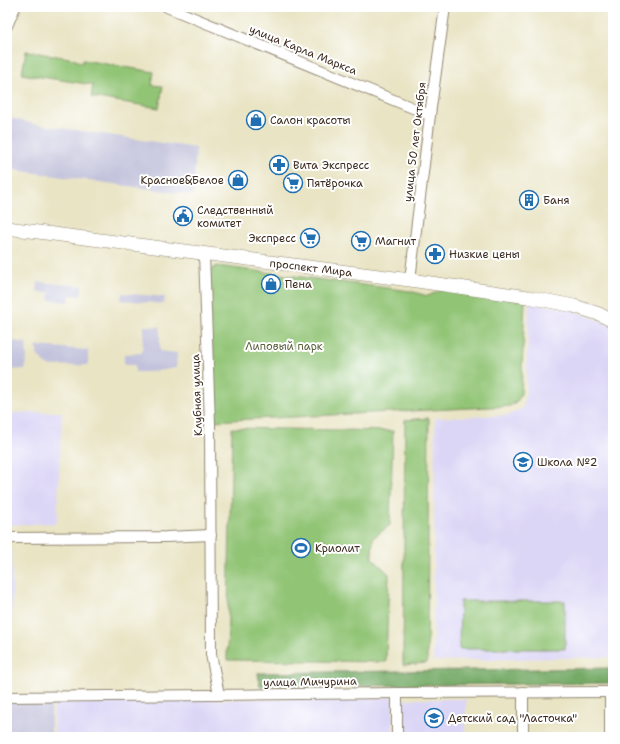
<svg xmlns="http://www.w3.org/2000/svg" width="620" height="744" font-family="'Shantell Sans',sans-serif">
	<rect width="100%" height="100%" fill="#fff"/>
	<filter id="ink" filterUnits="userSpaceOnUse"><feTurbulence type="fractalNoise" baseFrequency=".025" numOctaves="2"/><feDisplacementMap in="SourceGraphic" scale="8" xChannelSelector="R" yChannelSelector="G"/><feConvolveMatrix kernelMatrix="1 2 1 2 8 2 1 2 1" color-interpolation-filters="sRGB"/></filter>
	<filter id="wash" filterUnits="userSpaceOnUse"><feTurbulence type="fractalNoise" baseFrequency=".012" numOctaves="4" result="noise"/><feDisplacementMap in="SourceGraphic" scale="16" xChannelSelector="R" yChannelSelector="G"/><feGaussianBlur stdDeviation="0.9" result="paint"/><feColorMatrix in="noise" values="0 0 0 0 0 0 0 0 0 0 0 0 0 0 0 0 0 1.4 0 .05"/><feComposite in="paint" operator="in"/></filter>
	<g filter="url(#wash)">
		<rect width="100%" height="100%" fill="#e9e4c4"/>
		<!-- built -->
		<g fill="#dcd6f6">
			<polygon points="529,302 572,310 612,325 611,657 433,661 435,418 509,415 523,408 526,390"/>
			<polygon points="62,412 57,523 7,525 7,413"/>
			<polygon points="12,550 12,626 7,626 7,551"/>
			<polygon points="393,697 393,737 54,737 53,702"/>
			<polygon points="403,699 466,699 465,737 403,737"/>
		</g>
		<!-- industrial -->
		<g fill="#c2c2dc">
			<polygon points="7,117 34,124 196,148 193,195 7,169"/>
			<polygon points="38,282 82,286 81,296 70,295 69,302 49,300 50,293 37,292"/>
			<polygon points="122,293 165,297 164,304 121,300"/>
			<polygon points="144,326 160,327 160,351 177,353 176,368 149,372 135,372 135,365 124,365 124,354 142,353"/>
			<polygon points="7,340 26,343 27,357 25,369 7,370"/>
			<polygon points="37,346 88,350 88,365 48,366 37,355"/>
			<rect x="7" y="703" width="44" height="34"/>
		</g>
		<!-- green -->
		<g fill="#91c475" stroke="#66774a">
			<polygon points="26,51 75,59 75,60 82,63 83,60 154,72 152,85 163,86 159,108 91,97 93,85 22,74"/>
			<polygon points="217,266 410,291 428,296 443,289 525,301 521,393 518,400 510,406 213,421 207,273"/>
			<polygon points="429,418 427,663 403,665 405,420"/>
			<polygon points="232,428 393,431 390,525 373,538 372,558 389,574 386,662 227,660"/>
			<polygon points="460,601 565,601 565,649 459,649"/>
		</g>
		<!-- forest -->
		<polygon fill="#74aa66" stroke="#586a42" points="612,668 613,683 260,687 258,673"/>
	</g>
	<g filter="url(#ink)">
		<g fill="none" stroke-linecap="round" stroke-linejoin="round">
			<defs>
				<g id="minor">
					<polyline points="167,7 430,115"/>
					<polyline points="7,26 15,7"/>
					<polyline points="204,253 210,424 211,654 219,695"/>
					<polyline points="410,280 430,115 445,7"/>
					<polyline points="7,538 166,537 211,535"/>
					<polyline points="523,692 523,737"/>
					<polyline points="7,697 397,693 613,692"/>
					<polyline points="397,737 397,693"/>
					<polyline points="610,737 610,692"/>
				</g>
				<polyline id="major" points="7,228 410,280 528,297 574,306 599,314 613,321"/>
			</defs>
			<!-- minor casing -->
			<use href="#minor" stroke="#928771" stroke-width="12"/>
			<!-- major casing -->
			<use href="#major" stroke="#928771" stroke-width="14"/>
			<!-- minor -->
			<use href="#minor" stroke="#fff" stroke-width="10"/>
			<!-- major -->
			<use href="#major" stroke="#fff" stroke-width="13"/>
		</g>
	</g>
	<!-- icons -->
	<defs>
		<symbol id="shop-ring" viewBox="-11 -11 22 22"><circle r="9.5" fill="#fff" stroke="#1f6fb2" stroke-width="1.5"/><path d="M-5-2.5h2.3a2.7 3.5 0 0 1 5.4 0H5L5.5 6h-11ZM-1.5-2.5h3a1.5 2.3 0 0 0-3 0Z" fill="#1f6fb2"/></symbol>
		<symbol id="pharmacy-ring" viewBox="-11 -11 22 22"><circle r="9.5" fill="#fff" stroke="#1f6fb2" stroke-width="1.5"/><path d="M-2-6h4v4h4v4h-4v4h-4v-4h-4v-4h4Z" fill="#1f6fb2"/></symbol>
		<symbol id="supermarket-ring" viewBox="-11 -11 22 22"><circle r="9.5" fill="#fff" stroke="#1f6fb2" stroke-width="1.5"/><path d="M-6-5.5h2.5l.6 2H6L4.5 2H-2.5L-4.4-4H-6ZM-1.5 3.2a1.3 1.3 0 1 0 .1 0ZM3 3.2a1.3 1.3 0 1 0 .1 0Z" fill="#1f6fb2"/></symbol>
		<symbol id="building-ring" viewBox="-11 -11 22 22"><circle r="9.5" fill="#fff" stroke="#1f6fb2" stroke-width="1.5"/><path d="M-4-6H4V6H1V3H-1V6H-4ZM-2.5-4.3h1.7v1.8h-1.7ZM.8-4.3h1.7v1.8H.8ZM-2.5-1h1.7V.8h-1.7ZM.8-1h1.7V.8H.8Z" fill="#1f6fb2"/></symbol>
		<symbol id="civic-ring" viewBox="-11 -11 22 22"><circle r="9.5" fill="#fff" stroke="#1f6fb2" stroke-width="1.5"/><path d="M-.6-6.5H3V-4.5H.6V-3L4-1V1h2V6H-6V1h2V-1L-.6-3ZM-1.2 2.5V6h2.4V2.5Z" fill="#1f6fb2"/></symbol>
		<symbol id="school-ring" viewBox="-11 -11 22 22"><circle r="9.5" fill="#fff" stroke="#1f6fb2" stroke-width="1.5"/><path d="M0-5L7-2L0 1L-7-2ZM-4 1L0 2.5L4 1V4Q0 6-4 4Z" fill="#1f6fb2"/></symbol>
		<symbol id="stadium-ring" viewBox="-11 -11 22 22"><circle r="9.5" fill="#fff" stroke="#1f6fb2" stroke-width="1.5"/><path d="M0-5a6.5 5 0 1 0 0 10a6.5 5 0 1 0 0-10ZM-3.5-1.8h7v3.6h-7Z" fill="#1f6fb2"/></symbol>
	</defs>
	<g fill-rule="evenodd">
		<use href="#shop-ring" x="245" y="109" width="22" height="22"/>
		<use href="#pharmacy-ring" x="268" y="154" width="22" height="22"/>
		<use href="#shop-ring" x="227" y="169" width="22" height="22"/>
		<use href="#supermarket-ring" x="282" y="172" width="22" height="22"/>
		<use href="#building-ring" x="518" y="189" width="22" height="22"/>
		<use href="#civic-ring" x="172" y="205" width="22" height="22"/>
		<use href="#supermarket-ring" x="299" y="227" width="22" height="22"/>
		<use href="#supermarket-ring" x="350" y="230" width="22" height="22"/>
		<use href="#pharmacy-ring" x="424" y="243" width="22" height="22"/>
		<use href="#shop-ring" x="260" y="273" width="22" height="22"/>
		<use href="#school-ring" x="512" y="451" width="22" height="22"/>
		<use href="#stadium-ring" x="290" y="537" width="22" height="22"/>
		<use href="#school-ring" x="423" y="707" width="22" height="22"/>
	</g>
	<g text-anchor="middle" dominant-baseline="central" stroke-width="4" stroke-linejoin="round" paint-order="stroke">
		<!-- street labels -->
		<g font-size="11" fill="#3b2a1e" stroke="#fff">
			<text transform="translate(303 50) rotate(22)">улица Карла Маркса</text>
			<text transform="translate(415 142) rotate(-83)">улица 50 лет Октября</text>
			<text transform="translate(311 268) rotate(7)">проспект Мира</text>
			<text transform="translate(197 395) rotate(-92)">Клубная улица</text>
			<text transform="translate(310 682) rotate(-1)">улица Мичурина</text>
		</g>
		<!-- poi labels -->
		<g font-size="11" fill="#3b2a1e" stroke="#fff" text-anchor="start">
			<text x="270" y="120">Салон красоты</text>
			<text x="293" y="165">Вита Экспресс</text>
			<text x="224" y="180" text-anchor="end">Красное&amp;Белое</text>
			<text x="307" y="183">Пятёрочка</text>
			<text x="543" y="200">Баня</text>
			<text x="197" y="210">Следственный<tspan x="197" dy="13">комитет</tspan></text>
			<text x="296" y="238" text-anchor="end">Экспресс</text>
			<text x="375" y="241">Магнит</text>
			<text x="449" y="254">Низкие цены</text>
			<text x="285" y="284">Пена</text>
			<text x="537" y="462">Школа №2</text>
			<text x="315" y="548">Криолит</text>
			<text x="448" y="718">Детский сад "Ласточка"</text>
		</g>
		<!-- park labels -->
		<g font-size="11" fill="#59603c" stroke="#fff">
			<text x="284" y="346">Липовый парк</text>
		</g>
	</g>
	<!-- margin -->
	<rect width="620" height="744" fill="none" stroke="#fff" stroke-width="24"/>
</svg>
